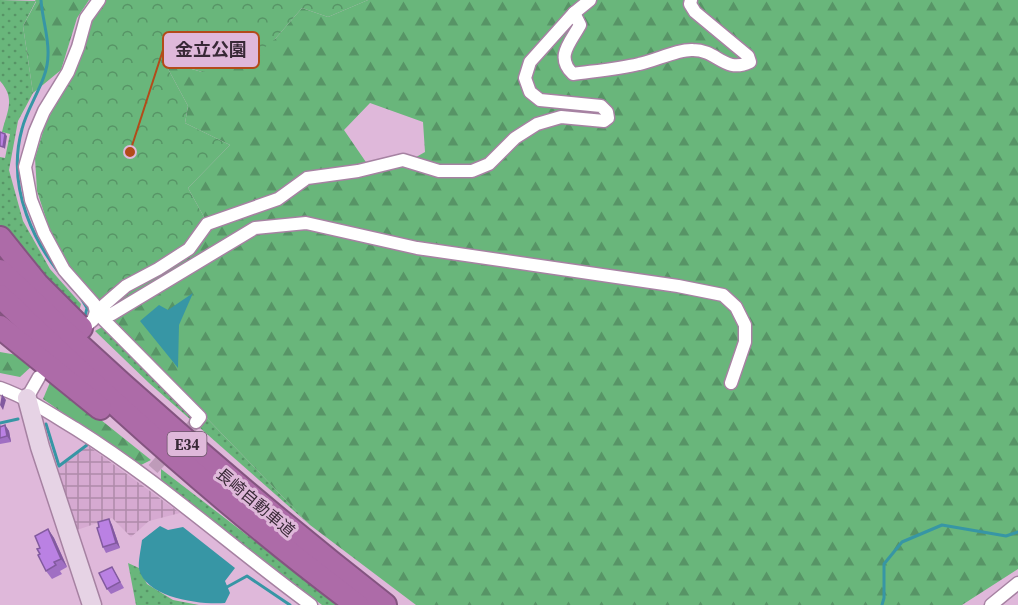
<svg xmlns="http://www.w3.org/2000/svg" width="1018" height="605" font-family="'Source Serif 4','Noto Sans JP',serif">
	<defs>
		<pattern id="industrial-grid" width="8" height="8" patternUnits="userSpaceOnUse" patternTransform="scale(1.5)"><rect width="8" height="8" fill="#d6aad1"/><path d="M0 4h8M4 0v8" fill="none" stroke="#af8aaa"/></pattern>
		<pattern id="grass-dots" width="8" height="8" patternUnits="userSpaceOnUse" patternTransform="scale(1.5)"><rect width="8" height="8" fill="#69b67b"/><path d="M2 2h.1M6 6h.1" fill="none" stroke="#579466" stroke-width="1.8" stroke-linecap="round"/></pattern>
		<pattern id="forest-firs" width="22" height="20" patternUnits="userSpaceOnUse" patternTransform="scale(1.5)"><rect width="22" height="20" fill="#69b67b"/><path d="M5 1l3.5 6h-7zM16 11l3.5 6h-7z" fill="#579466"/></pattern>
		<pattern id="park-crowns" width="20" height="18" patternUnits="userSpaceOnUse" patternTransform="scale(1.5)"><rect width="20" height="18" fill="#69b67b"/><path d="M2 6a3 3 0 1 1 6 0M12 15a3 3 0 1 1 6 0" fill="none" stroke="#579466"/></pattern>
	</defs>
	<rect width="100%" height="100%" fill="#dfb8da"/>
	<!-- industrial -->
	<polygon fill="url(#industrial-grid)" points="87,445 180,513 149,521 131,537 112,518 77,530 57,468"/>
	<!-- grass -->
	<g fill="url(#grass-dots)">
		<path d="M0,0L36,1L23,26L33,93L18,121L9,170L23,221L50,269L81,304L78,316L0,226V157L5,158L10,134L2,132C7,111 16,99 0,81Z"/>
		<polygon points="113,321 310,525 149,383 95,331"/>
		<polygon points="161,469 338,605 322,605 161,482"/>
		<polygon points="128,563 139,568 147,584 173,600 199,605 136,605"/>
	</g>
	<!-- forest -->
	<g fill="url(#forest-firs)" fill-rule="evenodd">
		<polygon points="35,0 89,0 77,18 61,70 33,93 23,26 36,2"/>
		<path d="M368,0H1018V569L962,605H416L310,525L113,321L105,306L209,226L188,188L230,145L185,123L188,106L166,65L171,63L202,72L275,39L302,8L328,17ZM370,103L423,122L425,152L397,168H370L344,130Z"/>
		<polygon points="0,352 23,356 33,365 20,377 0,373"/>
		<polygon points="51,380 151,460 139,466 43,399"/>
	</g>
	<!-- park -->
	<polygon fill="url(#park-crowns)" points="106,0 368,0 328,17 302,8 275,39 239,68 202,72 172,63 166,65 188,106 185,123 230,145 188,188 209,226 191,251 105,306 71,270 53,240 37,191 35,158 45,125 80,56 91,20"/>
	<!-- water -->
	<g fill="#3796a5">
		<polygon points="193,293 179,325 178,368 140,321 159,305 168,310"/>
		<path d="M160,526L168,530L183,527L235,568L225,581L230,593L225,603C200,605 146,598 139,569C138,561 141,549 142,540Z"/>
	</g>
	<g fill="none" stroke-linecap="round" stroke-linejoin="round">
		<!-- stream -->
		<g stroke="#3796a5" stroke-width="3">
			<path d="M41,0C42,18 49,37 48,55C48,81 28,104 22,129C6,187 33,246 73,289"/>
			<polyline points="81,298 87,308 85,316"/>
			<polyline points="0,423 18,419"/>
			<polyline points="46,424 59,466 87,445"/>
			<polyline points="227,587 247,576 290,605"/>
			<polyline points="882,605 884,598 884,564 902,542 942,525 1006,536 1018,532"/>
		</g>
		<!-- street-tunnel -->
		<polyline stroke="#be9bb9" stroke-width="12" stroke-dasharray="12 6" stroke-linecap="butt" points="153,469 196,422"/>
		<defs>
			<g id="street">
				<polyline points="99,0 86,18 78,47 68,72 44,111 35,132 25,167 31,200 44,233 64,270 94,304 96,312 200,417 196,422"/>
				<polyline points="574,13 590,0"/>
				<polyline points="96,312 112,314 255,228 306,223 417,248 678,286 723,295 736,307 745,325 745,342 731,383"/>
				<path d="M87,325L93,320L96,312L126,286L158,269L189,249L207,224L278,199L307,178L358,171L403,160L439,171H472L489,164L515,138L537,124L561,117L604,121L608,118L607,112L601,106L540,100L530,92L525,78L530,62L574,13L580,25C570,43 555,57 573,74C595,71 618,69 639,64C655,61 678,49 693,50C718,50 724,74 750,62L748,56L695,12L690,4L691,0"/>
				<path d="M0,388C28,398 51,414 76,429C159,481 232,547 311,605"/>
				<polyline points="27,398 39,377"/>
				<polyline points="991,605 1018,583"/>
			</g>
			<polyline id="secondary" points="27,398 40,447 92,605"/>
			<g id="highway">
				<polyline points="0,238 37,284 81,328"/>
				<path d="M0,271C123,389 251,500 385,605"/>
				<path d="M0,296C113,405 231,511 357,605"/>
				<polyline points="0,327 100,408"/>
			</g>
		</defs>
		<!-- street casing -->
		<use href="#street" stroke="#a682a2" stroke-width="15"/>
		<!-- secondary casing -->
		<use href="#secondary" stroke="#a682a2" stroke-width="21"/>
		<!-- highway casing -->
		<use href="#highway" stroke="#845480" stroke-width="26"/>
		<!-- street -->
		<use href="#street" stroke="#fff" stroke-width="12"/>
		<!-- secondary -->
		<use href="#secondary" stroke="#e6d3e5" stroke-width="18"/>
		<!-- highway -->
		<use href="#highway" stroke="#ad6ba8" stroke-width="22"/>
	</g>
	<!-- wall -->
	<g fill="#a06fc3">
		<polygon points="0,424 1,426 5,425 9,431 11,442 0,444"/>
		<polygon points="109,519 112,525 120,548 106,553 103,547 99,527"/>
		<polygon points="48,529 54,538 67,567 60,571 62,574 52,579 46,571 40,554"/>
		<polygon points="112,567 124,588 111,594 107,589"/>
	</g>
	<!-- shaded-wall -->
	<g fill="#825a9f">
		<polygon points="5,134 7,136 5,149 3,147"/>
		<polygon points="2,394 6,400 3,410 0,405"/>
		<polygon points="5,425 9,431 11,442 7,436"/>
		<polygon points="109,519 112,525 120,548 116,543"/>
		<polygon points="48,529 54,538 67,567 61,559"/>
	</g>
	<!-- building -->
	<g fill="#ba81e3" stroke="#825a9f" stroke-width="1.5">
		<polygon points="0,132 5,134 3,147 0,146"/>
		<polygon points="5,425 7,436 0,438 0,427"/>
		<polygon points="109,519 116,543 103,547 97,528 99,527 98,522"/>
		<polygon points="48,529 61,559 54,562 56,565 46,571 38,555 40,554 37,549 40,548 35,536"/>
		<polygon points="112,567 120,582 107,589 99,573"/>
	</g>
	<g text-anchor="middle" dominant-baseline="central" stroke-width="6" stroke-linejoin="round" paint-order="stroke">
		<!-- shield labels -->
		<rect fill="#dfb8da" stroke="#6a5467" stroke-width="1.5" x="167.5" y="432" width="39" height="24" rx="4.5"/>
		<g font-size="15" font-weight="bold" fill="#382936">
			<text x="187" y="444">E34</text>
		</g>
		<!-- street labels -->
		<g font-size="16" fill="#382936" stroke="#dfb8da">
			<text transform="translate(256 502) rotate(40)">長崎自動車道</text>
		</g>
	</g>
	<!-- callouts -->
	<path fill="none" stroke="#b34b19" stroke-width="2" d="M130 152L163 50"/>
	<circle fill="#b34b19" stroke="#dfb8da" stroke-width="2" cx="130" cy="152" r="6"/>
	<rect fill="#dfb8da" stroke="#b34b19" stroke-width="2" x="163" y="32" width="96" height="36" rx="6"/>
	<g font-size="18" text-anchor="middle" font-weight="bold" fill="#382936">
		<text x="211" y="56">金立公園</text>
	</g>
</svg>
